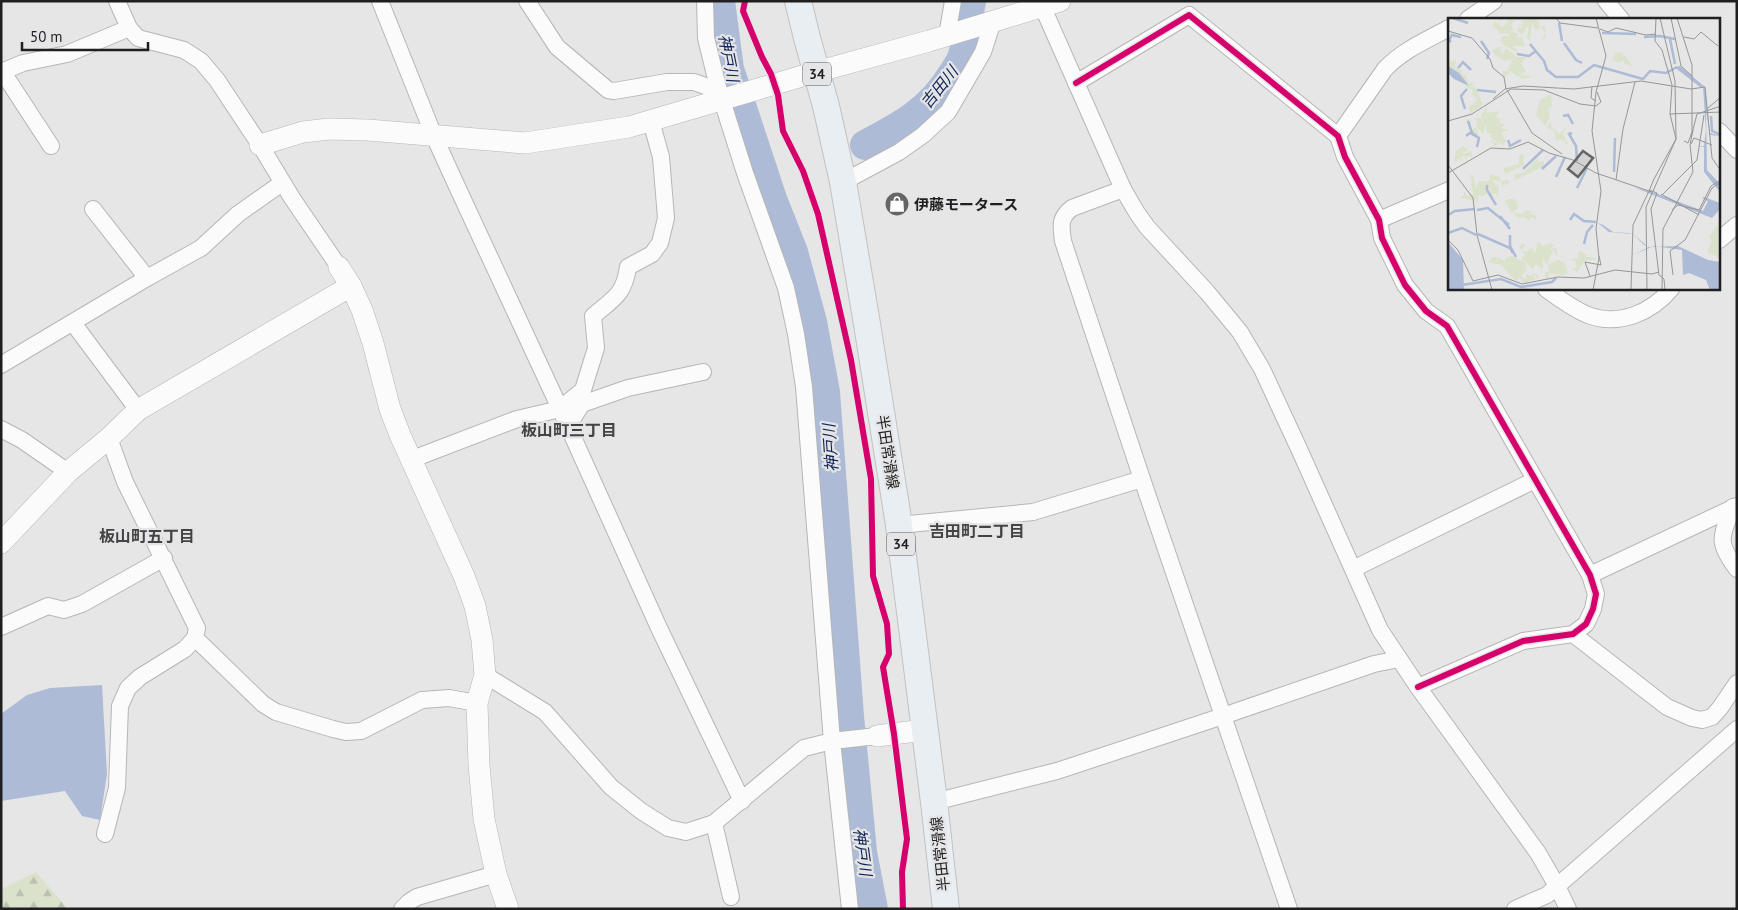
<svg xmlns="http://www.w3.org/2000/svg" width="1738" height="910" font-family="'PT Sans','Noto Sans JP',sans-serif">
	<defs>
		<pattern id="forest-firs" width="22" height="20" patternUnits="userSpaceOnUse" patternTransform="scale(1.25)"><rect width="22" height="20" fill="#dae2cc"/><path d="M5 1l3.5 6h-7zM16 11l3.5 6h-7z" fill="#bbc1af"/></pattern>
	</defs>
	<rect width="100%" height="100%" fill="#e6e6e6"/>
	<!-- forest -->
	<polygon fill="url(#forest-firs)" points="36,872 68,909 1,909 1,889"/>
	<!-- water -->
	<polygon fill="#adbbd6" points="102,685 107,774 100,820 82,816 65,791 1,801 1,714 27,695 50,688"/>
	<g fill="none" stroke-linecap="round" stroke-linejoin="round">
		<!-- river -->
		<g stroke="#adbbd6" stroke-width="30">
			<polyline points="720,1 729,69 772,199 793,252 812,322 825,392 849,716 862,852 873,909"/>
			<path d="M865,145C900,127 931,110 952,75C956,69 961,62 963,55C968,37 967,19 971,1"/>
		</g>
		<defs>
			<g id="minor">
				<polyline points="117,1 129,28 138,38 184,50 201,61 217,80 260,145 292,198 339,267"/>
				<polyline points="380,1 434,136 454,180 568,426 659,628 742,801"/>
				<polyline points="527,1 557,47 608,90 614,91 667,82 694,82 719,91"/>
				<polyline points="705,1 706,38 719,91 745,173 786,288 796,334 804,387 832,741 850,909"/>
				<polyline points="1040,1 1123,189 1137,213 1147,227 1207,292 1240,332 1262,369 1300,451 1380,630 1418,687 1538,853 1557,886 1568,909"/>
				<polyline points="1606,1 1621,19"/>
				<polyline points="1468,19 1494,1"/>
				<polyline points="947,36 953,1"/>
				<polyline points="2,71 51,146"/>
				<polyline points="1,72 23,63 67,54 129,28"/>
				<polyline points="1076,83 1189,15 1338,136 1345,157 1379,220 1382,238 1405,285 1426,311 1447,326 1590,575 1596,594 1593,609 1586,624 1573,634 1523,641 1418,687"/>
				<polyline points="1719,131 1737,150"/>
				<path d="M1338,136L1385,69C1403,50 1427,40 1449,28"/>
				<polyline points="843,182 899,152 923,135 948,112 983,52 993,21"/>
				<path d="M1123,189L1072,208C1059,218 1061,226 1063,241L1142,479L1289,909"/>
				<polyline points="93,209 147,278"/>
				<polyline points="1379,220 1449,190"/>
				<polyline points="1719,240 1737,225"/>
				<path d="M1546,289C1560,299 1573,309 1588,315C1619,327 1652,312 1671,289"/>
				<polyline points="73,323 138,410"/>
				<polyline points="1,365 147,278 201,248 238,214 282,183"/>
				<polyline points="568,426 582,404 628,388 703,372"/>
				<polyline points="1,429 22,440 68,472"/>
				<polyline points="109,438 125,482 197,628 195,638 263,704 276,712 333,729 346,732 361,731 422,700 449,698 477,703"/>
				<path d="M410,460L517,419L560,409L583,390L596,348L593,316C614,298 624,295 628,267L652,254L660,243L666,218L661,157L651,121"/>
				<path d="M1733,507C1721,536 1716,542 1737,569"/>
				<polyline points="899,525 1033,512 1142,479"/>
				<polyline points="1353,569 1535,480"/>
				<polyline points="1590,575 1737,506"/>
				<polyline points="1,627 48,606 64,610 82,604 164,558"/>
				<polyline points="1573,634 1667,707 1692,718 1702,720 1712,717 1720,708 1737,683"/>
				<polyline points="485,675 545,712 611,787 641,811 668,828 686,832 714,823 804,748 832,741 877,736"/>
				<polyline points="934,802 1057,771 1223,716 1374,664 1399,659"/>
				<polyline points="714,823 731,897"/>
				<polyline points="105,834 117,788 120,706 128,688 140,677 185,649 195,638"/>
				<polyline points="402,909 409,902 417,897 496,874"/>
				<polyline points="1515,909 1547,895 1737,729"/>
			</g>
			<g id="tertiary">
				<polyline points="260,145 303,132 329,129 368,130 525,143 629,127 816,72 929,41 1060,1"/>
				<polyline points="339,267 351,286 362,310 373,343 390,409 400,435 464,576 475,606 482,640 485,675 477,703 479,765 484,819 496,874 508,909"/>
				<polyline points="1,543 68,472 109,438 138,410 351,286"/>
				<polyline points="877,736 924,730"/>
			</g>
			<polyline id="primary" points="798,1 807,38 826,106 843,182 867,324 899,525 934,802 946,909"/>
		</defs>
		<!-- minor casing -->
		<use href="#minor" stroke="#b6b6b7" stroke-width="18"/>
		<!-- tertiary casing -->
		<use href="#tertiary" stroke="#b6b6b7" stroke-width="22"/>
		<!-- primary casing -->
		<use href="#primary" stroke="#c1c1c1" stroke-width="28"/>
		<!-- minor -->
		<use href="#minor" stroke="#fbfbfb" stroke-width="16"/>
		<!-- tertiary -->
		<use href="#tertiary" stroke="#fbfbfb" stroke-width="21"/>
		<!-- primary -->
		<use href="#primary" stroke="#e9eef2" stroke-width="26"/>
		<defs>
			<g id="cycleway">
				<polyline points="745,1 743,11 762,57 771,74 778,95 783,131 803,171 818,214 851,360 871,479 873,576 887,624 889,654 883,667 894,734 907,839 902,872 903,909"/>
				<polyline points="1076,83 1189,15 1338,136 1345,157 1379,220 1382,238 1405,285 1426,311 1447,326 1590,575 1596,594 1593,609 1586,624 1573,634 1523,641 1418,687"/>
			</g>
		</defs>
		<!-- cycleway casing -->
		<use href="#cycleway" stroke="#e5e5e7" stroke-width="9"/>
		<!-- cycleway -->
		<use href="#cycleway" stroke="#d6006c" stroke-width="6"/>
	</g>
	<!-- icons -->
	<defs>
		<symbol id="shop-disc" viewBox="-11 -11 22 22"><circle r="9.5" fill="#656565" stroke="#e5e5e7"/><path d="M-5-2.5h2.3a2.7 3.5 0 0 1 5.4 0H5L5.5 6h-11ZM-1.5-2.5h3a1.5 2.3 0 0 0-3 0Z" fill="#fff"/></symbol>
	</defs>
	<g fill-rule="evenodd">
		<use href="#shop-disc" x="883" y="190" width="28" height="28"/>
	</g>
	<g text-anchor="middle" dominant-baseline="central" stroke-width="4.5" stroke-linejoin="round" paint-order="stroke">
		<!-- shield labels -->
		<g fill="#e5e5e7" stroke="#5a5a5c" stroke-width="1">
			<rect x="803" y="62.5" width="28" height="23" rx="4"/>
			<rect x="887" y="532.5" width="28" height="23" rx="4"/>
		</g>
		<g font-size="14" font-weight="bold" fill="#1f1f20">
			<text x="817" y="74">34</text>
			<text x="901" y="544">34</text>
		</g>
		<!-- poi labels -->
		<g font-size="15" font-weight="bold" fill="#1f1f20" stroke="#e5e5e7" text-anchor="start">
			<text x="914" y="204">伊藤モータース</text>
		</g>
		<!-- street labels -->
		<g font-size="15" fill="#1f1f20" stroke="#e5e5e7">
			<text transform="translate(888 452) rotate(81)">半田常滑線</text>
			<text transform="translate(940 854) rotate(-96)">半田常滑線</text>
		</g>
		<!-- water labels -->
		<g font-size="16" font-style="italic" fill="#112655" stroke="#e5e5e7">
			<text transform="translate(729 58) rotate(79)">神戸川</text>
			<text transform="translate(939 87) rotate(-51)">吉田川</text>
			<text transform="translate(830 448) rotate(-94)">神戸川</text>
			<text transform="translate(863 852) rotate(82)">神戸川</text>
		</g>
		<!-- neighbourhood labels -->
		<g font-size="16" font-weight="bold" fill="#434344" stroke="#e5e5e7">
			<text x="569" y="430">板山町三丁目</text>
			<text x="977" y="531">吉田町二丁目</text>
			<text x="147" y="536">板山町五丁目</text>
		</g>
	</g>
	<!-- overview -->
	<g transform="translate(1448 18)">
		<rect width="272" height="272" fill="#e6e6e6"/>
		<path d="M269,207L272,208V240L259,234L264,223L261,220Z" fill="#dae2cc"/>
		<path d="M53,0H57L51,4L53,9L61,4L58,3L59,1V3L61,0L72,1L74,3L67,2L63,7L66,13L60,12L71,16L67,20L74,19L77,28H66L70,35L54,26L53,20L58,17L60,19L62,16L52,15L44,7L47,4L51,7L50,5ZM76,0H90L92,9L97,8L98,19L94,23L97,15L93,9L88,12L84,4L82,22L79,20L81,7L76,12L79,14L75,13L76,17L69,13L70,9L75,10L72,6H78L74,5ZM49,29L51,32V29H54L52,32L55,36L58,30L69,39H79L73,45L78,54L70,56L76,57L73,60L78,57L84,59L74,61H73V57L70,59L63,53L56,60L54,53H59L65,41L57,43L47,37L44,32ZM168,34L175,35L174,39L177,37L184,48L176,46V42L171,45L164,42ZM6,40L8,44L6,48L14,53L13,56H17L21,66L26,64L24,67L27,69L34,84V88L23,95L20,90L29,82L24,76L25,72L19,70L16,67L26,70L20,67L0,47L2,42L5,45ZM39,89V95L51,93L48,99L53,101L51,105L56,106L54,111H61L53,115L58,123L55,127L49,123L51,125L50,128L49,129L50,126L47,128L44,124L40,128L44,122L46,125L48,124L42,119L44,115H39L38,106L35,116L28,108L29,102L22,101L24,112L27,109L29,110L30,118L22,115L21,104L17,102L28,101L30,95L29,100H33L35,109L33,97ZM103,103V108L111,116L120,108L115,115L120,126L116,127L118,124L112,121L108,123L106,112L99,110ZM15,128L20,132L12,137L23,133L25,139L19,138L18,143L16,138L13,139L14,144L10,140L9,145L6,142L8,133ZM90,140V144L96,143V148L67,162V156L75,155ZM42,156L52,159V163L60,162L61,166L55,167V171L53,163L43,162L51,169L50,178L45,175L44,180L40,166V175L35,178L30,177V183L13,180L18,173V178L25,176L22,157H25L28,171L30,164L41,163ZM60,181H66L71,186L67,185L70,188V192H66L67,195L75,196L78,192L85,194L80,195L88,198V202L82,199V204L77,199L70,200L65,194L63,195L60,187L57,184L53,187ZM90,223L95,228L103,225L106,227L102,231L108,230L110,239L105,232L99,246L95,240L93,257V249L86,246V250H83L75,241L80,250L78,249L79,252L72,258L78,261V256L83,258L87,255L92,260H88V257L85,259L88,261L76,265L71,259L68,263L53,247L41,244L44,239H48V244L49,239L57,243L58,239L64,238L75,244L73,238L78,239L74,233L79,234L80,231L77,227L74,232L71,229L75,225L82,232L83,228L87,236ZM131,233L138,236V239H143L149,242H137L129,254L124,250H129L127,243L122,241L136,240H130ZM110,242L116,244L120,255L115,257L102,255L100,261L97,260V253L101,255L100,246Z" fill="#dae2cc"/>
		<path d="M103,76L104,88L100,91L102,100L97,108L88,97L92,82ZM72,136H75L76,147L57,156L56,150L70,146ZM93,235L95,250L87,246L85,253L82,240L84,236Z" fill="#dae2cc"/>
		<path d="M0,48L11,55L21,68L6,61L0,55ZM232,48L257,69L262,115L273,118L262,117L258,91L259,152L272,166V174L256,154V129L250,128H256L258,112L255,69L226,49ZM185,169L210,176L255,193L260,183L254,180L256,179L272,185V191L264,200ZM150,205L155,207L165,214L180,215L185,216L200,229L230,228L260,242L272,244V272H262L258,262L241,255L235,257L234,232L206,228L185,237L201,229L196,227L185,216L161,214ZM0,224L15,242L16,272H0Z" fill="#adbbd6"/>
		<path fill="none" stroke="#adbbd6" stroke-width="2.5" d="M5,0L20,5M111,5L114,23M154,15L188,16M196,19L212,18L227,21M222,21L227,46M33,23L41,35L39,41M3,24L1,22L4,17L13,19M116,25L128,42L134,45M82,26L96,43L99,52L108,59H130L146,47L195,61L202,53L218,55L229,49M69,36L81,38L88,33M10,50L15,44L23,52M231,51L254,69M29,72L48,74M17,91L13,78L19,71M115,98L120,97L125,106M263,98L264,113L273,117M20,103L24,115L31,120L29,129M124,115L121,116L128,128L129,143M18,118L22,115L31,120M60,122L62,128L73,122M75,151L95,132M94,151L108,138M166,154L167,120M108,159L117,139M39,167V172L48,187M129,170L139,150M29,192L40,190L61,207M0,197L7,193L27,191M52,198L62,211M122,202L126,196L136,203L148,204M0,215L14,210L28,217M30,216L62,230L65,235M62,217V228L68,239M136,226L139,214L145,207M14,267L53,261L73,269L104,264L108,260"/>
		<path fill="none" stroke="#969697" stroke-width="1" d="M108,0L112,5L150,10M208,0L207,23L214,32L224,67L222,96M223,0L233,48L244,58M229,0L244,47V114L240,125L236,123M152,11L160,14L168,10L198,17L208,16M0,13L24,20L42,41L45,50L56,59L58,71M236,19L246,21L253,14L270,28M144,68L143,80L148,83M59,72L84,115L114,136M45,81L57,71L75,68L126,71L193,63L243,71L257,69L264,140L273,153M260,90L273,79M222,96L273,94M0,103L24,96L63,71L96,72L132,86L148,88L153,84L149,74M243,119L249,96L273,88M243,126L246,120L264,127M0,147L25,180L29,217L44,272M0,155L43,130L62,131L80,124L101,135L125,142L148,155L201,173M168,162L175,111L187,64M201,172L209,175L203,191L211,257L216,261L217,272M204,174L201,173L206,161L228,121L222,96M213,176L251,197M214,177L249,142L256,97M224,192L230,187L251,192L263,168L273,162M0,222L10,232L25,263L50,257L74,266L110,259L136,260L167,252L204,256L211,254M225,257L222,233L237,222L264,170L273,164M142,258L137,244L153,247L151,238M145,272L151,240L148,211L153,173L144,113L148,74L158,38L148,0M183,272L185,207L201,173M199,272L198,189L228,121L227,63L212,0M214,272L215,211L245,154L242,127L245,112"/>
		<path fill="#656565" fill-opacity="0.15" stroke="#656565" stroke-width="2.5" d="M135,133L145,140L130,159L120,151Z"/>
		<rect width="272" height="272" fill="none" stroke="#1f1f20" stroke-width="2.5"/>
	</g>
	<!-- border -->
	<rect width="1738" height="910" fill="none" stroke="#1f1f20" stroke-width="5"/>
	<!-- scale -->
	<path d="M22 42v8h126v-8" fill="none" stroke="#1f1f20" stroke-width="2.5"/>
	<text x="30" y="42" font-size="15" fill="#1f1f20" stroke="#e5e5e7" stroke-width="4" paint-order="stroke">50 m</text>
</svg>
